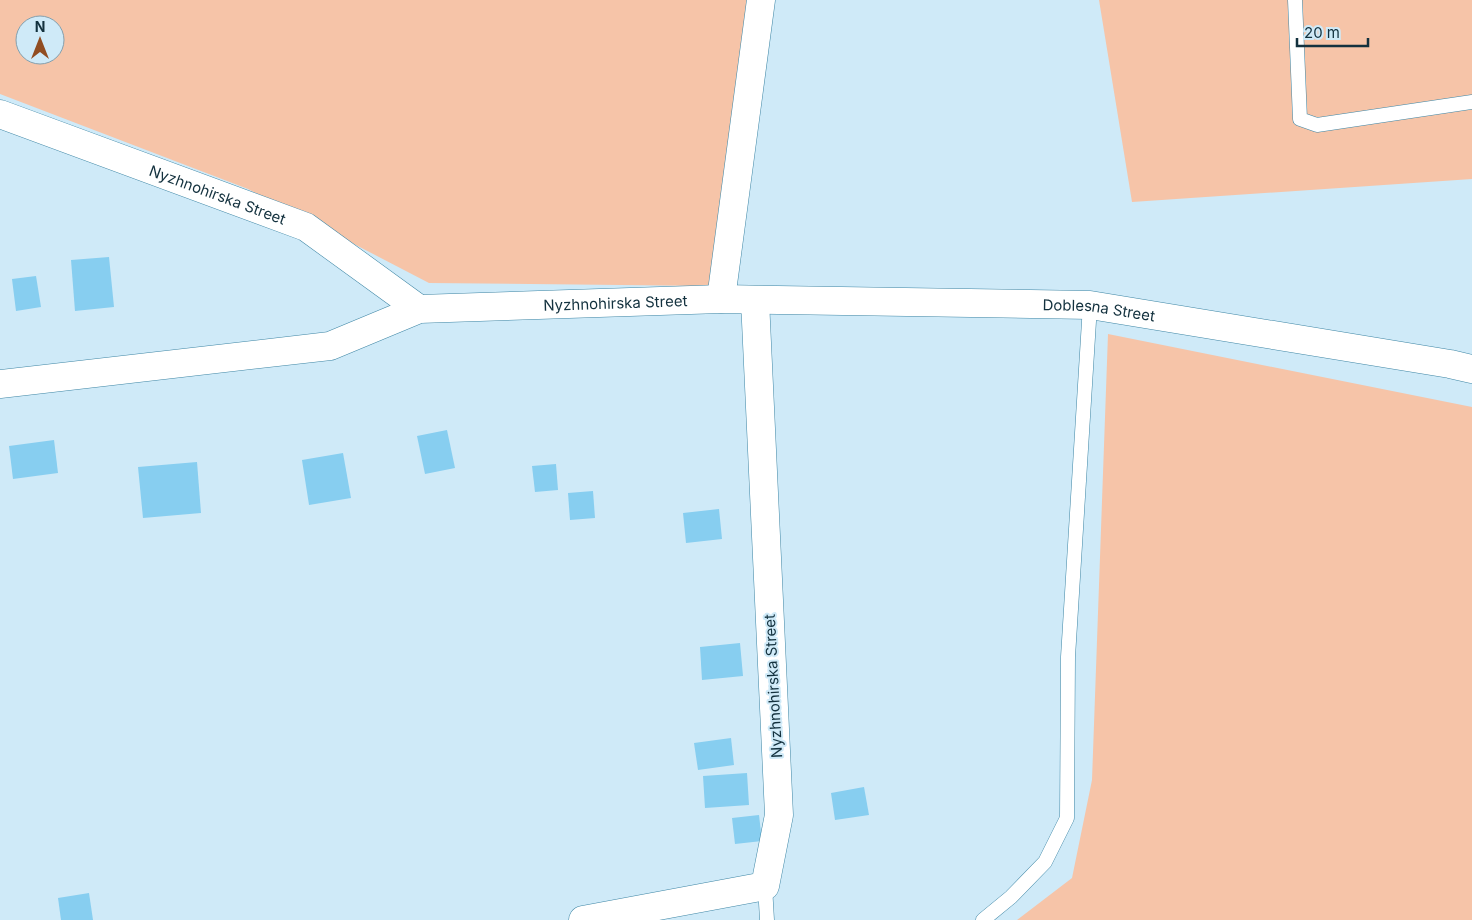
<svg xmlns="http://www.w3.org/2000/svg" width="1472" height="920" font-family="Inter,sans-serif">
	<rect width="100%" height="100%" fill="#cfeaf8"/>
	<!-- green -->
	<g fill="#f6c4a8" fill-rule="evenodd">
		<path d="M0,0H749L710,286L429,283L248,189L0,94ZM25,25H55V55H25Z"/>
		<polygon points="1099,0 1472,0 1472,179 1132,202"/>
		<polygon points="1108,334 1472,407 1472,920 1017,920 1072,878 1092,780"/>
	</g>
	<!-- building -->
	<g fill="#87cef0">
		<polygon points="109,257 114,307 75,311 71,260"/>
		<polygon points="36,276 41,307 16,311 12,279"/>
		<polygon points="447,430 455,468 425,474 417,436"/>
		<polygon points="54,440 58,473 13,479 9,446"/>
		<polygon points="343,453 351,498 309,505 302,460"/>
		<polygon points="197,462 201,513 143,518 138,467"/>
		<polygon points="556,464 558,490 535,492 532,466"/>
		<polygon points="593,491 595,518 570,520 568,493"/>
		<polygon points="719,509 722,539 686,543 683,513"/>
		<polygon points="740,643 743,676 702,680 700,647"/>
		<polygon points="731,738 734,765 698,770 694,743"/>
		<polygon points="747,773 749,805 705,808 703,776"/>
		<polygon points="864,787 869,815 835,820 831,793"/>
		<polygon points="759,815 762,841 735,844 732,818"/>
		<polygon points="89,893 93,920 61,920 58,898"/>
	</g>
	<g fill="none" stroke-linecap="round" stroke-linejoin="round">
		<defs>
			<g id="lane">
				<polyline points="1295,0 1300,119 1317,125 1472,102"/>
				<polyline points="765,886 767,920"/>
				<polyline points="983,920 1011,897 1045,862 1067,818 1068,657 1090,305"/>
			</g>
			<g id="street">
				<path id="s1" d="M0,114L306,227L419,309"/>
				<polyline points="721,299 761,0"/>
				<path id="s2" d="M0,384L330,346L419,309L721,299L1090,305L1450,364L1472,369"/>
				<polyline points="583,920 765,886 779,815 755,300"/>
			</g>
		</defs>
		<!-- lane casing -->
		<use href="#lane" stroke="#3e86a5" stroke-width="15"/>
		<!-- street casing -->
		<use href="#street" stroke="#3e86a5" stroke-width="29"/>
		<!-- lane -->
		<use href="#lane" stroke="#fff" stroke-width="14"/>
		<!-- street -->
		<use href="#street" stroke="#fff" stroke-width="28"/>
	</g>
	<g text-anchor="middle" dominant-baseline="central" stroke-width="4" stroke-linejoin="round" paint-order="stroke">
		<!-- street labels -->
		<g font-size="15" fill="#13313e" stroke="#cfeaf8">
			<text stroke="none"><textPath href="#s1" startOffset="232">Nyzhnohirska Street</textPath></text>
			<text stroke="none"><textPath href="#s2" startOffset="625">Nyzhnohirska Street</textPath></text>
			<text stroke="none"><textPath href="#s2" startOffset="1109">Doblesna Street</textPath></text>
			<text transform="translate(773 686) rotate(-93)">Nyzhnohirska Street</text>
		</g>
	</g>
	<!-- north arrow -->
	<g transform="translate(40 40)"><circle r="24" fill="#cfeaf8" stroke="#84a0ae"/>
	<path d="M0-4L9 19L0 12L-9 19Z" fill="#914d22"/>
	<text y="-8" font-size="14" font-weight="bold" text-anchor="middle" fill="#13313e">N</text>
	</g>
	<!-- scale -->
	<path d="M1297 38v8h71v-8" fill="none" stroke="#13313e" stroke-width="2.5"/>
	<text x="1304" y="38" font-size="15" fill="#13313e" stroke="#cfeaf8" stroke-width="4" paint-order="stroke">20 m</text>
</svg>
